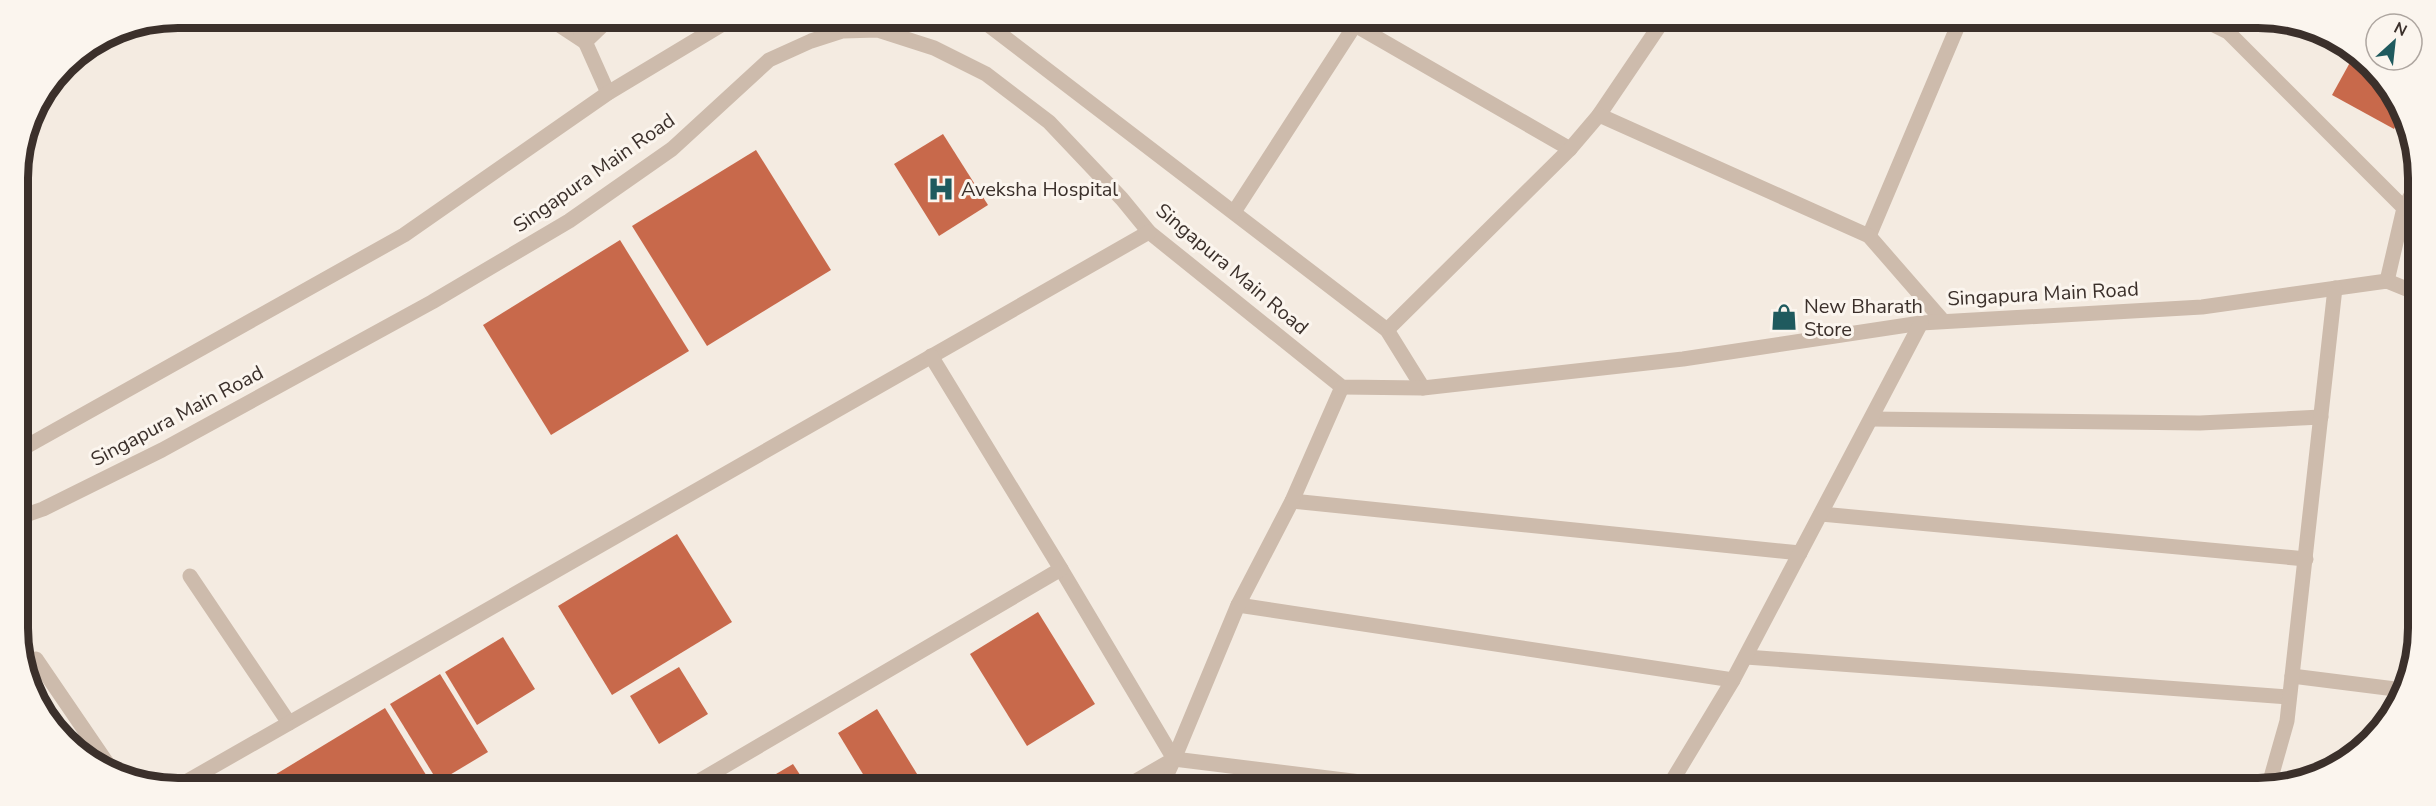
<svg xmlns="http://www.w3.org/2000/svg" width="2436" height="806" font-family="'Nunito Sans',sans-serif">
	<rect width="100%" height="100%" fill="#f4ebe1"/>
	<!-- building -->
	<g fill="#c8694b">
		<polygon points="2353,57 2378,72 2400,117 2394,129 2332,95"/>
		<polygon points="943,134 988,205 939,236 894,164"/>
		<polygon points="756,150 831,270 707,346 632,226"/>
		<polygon points="620,240 689,351 551,435 483,325"/>
		<polygon points="677,534 732,622 612,695 558,606"/>
		<polygon points="1038,612 1095,704 1027,746 970,654"/>
		<polygon points="503,637 535,689 477,725 445,672"/>
		<polygon points="679,667 708,714 659,744 630,696"/>
		<polygon points="440,674 488,752 438,782 390,704"/>
		<polygon points="385,708 431,783 271,783 268,779"/>
		<polygon points="877,709 922,782 918,784 869,784 838,733"/>
		<polygon points="793,764 806,784 759,784"/>
	</g>
	<g fill="none" stroke-linecap="round" stroke-linejoin="round">
		<!-- minor -->
		<g stroke="#cdbbac" stroke-width="15">
			<polyline points="550,19 585,42 609,19"/>
			<polyline points="575,19 608,93"/>
			<polyline points="982,20 1387,330 1423,388"/>
			<polyline points="1348,21 1570,149"/>
			<polyline points="2210,23 2228,32 2404,208 2387,281"/>
			<polyline points="1599,115 1662,22"/>
			<polyline points="2404,208 2415,188"/>
			<polyline points="1234,212 1355,25"/>
			<polyline points="1869,236 1959,23"/>
			<polyline points="1387,330 1570,149 1599,115 1869,236 1943,321"/>
			<polyline points="1871,419 2200,423 2321,417"/>
			<polyline points="20,450 404,235 608,93 731,19"/>
			<polyline points="1292,501 1800,553"/>
			<polyline points="1821,514 2306,559"/>
			<polyline points="20,517 43,509 162,450 432,302 569,221 672,149 769,60 811,41 842,31 878,30 934,48 986,74 1049,122 1122,199 1149,232 1342,387 1423,388 1683,359 1921,323 2202,307 2387,281 2414,292"/>
			<polyline points="1061,569 1174,759 1162,785"/>
			<polyline points="190,576 289,723"/>
			<polyline points="1238,605 1733,680"/>
			<polyline points="1746,657 2289,697"/>
			<polyline points="36,659 109,766"/>
			<polyline points="2292,676 2403,690"/>
			<polyline points="1174,759 1393,786"/>
			<polyline points="184,783 1149,232"/>
			<polyline points="694,784 1061,569 931,356"/>
			<polyline points="1129,785 1174,759 1238,605 1292,501 1342,387"/>
			<polyline points="1669,786 1733,680 1921,323"/>
			<polyline points="2268,788 2287,721 2335,288"/>
		</g>
	</g>
	<!-- icons -->
	<defs>
		<symbol id="hospital-bare" viewBox="-9 -9 18 18"><path d="M-5-5h3v3.5h4V-5h3V5h-3V1.5h-4V5h-3Z" fill="#1f5a5e" stroke="#fbf5ee" stroke-width="2.5" paint-order="stroke"/></symbol>
		<symbol id="shop-bare" viewBox="-9 -9 18 18"><path d="M-5-2.5h2.3a2.7 3.5 0 0 1 5.4 0H5L5.5 6h-11ZM-1.5-2.5h3a1.5 2.3 0 0 0-3 0Z" fill="#1f5a5e" stroke="#fbf5ee" stroke-width="2.5" paint-order="stroke"/></symbol>
	</defs>
	<g fill-rule="evenodd">
		<use href="#hospital-bare" x="922" y="170" width="38" height="38"/>
		<use href="#shop-bare" x="1765" y="298" width="38" height="38"/>
	</g>
	<g text-anchor="middle" dominant-baseline="central" stroke-width="6" stroke-linejoin="round" paint-order="stroke">
		<!-- street labels -->
		<g font-size="20" fill="#3b302b" stroke="#fbf5ee">
			<text transform="translate(594 173) rotate(-35)">Singapura Main Road</text>
			<text transform="translate(1232 269) rotate(40)">Singapura Main Road</text>
			<text transform="translate(2043 294) rotate(-3)">Singapura Main Road</text>
			<text transform="translate(177 416) rotate(-28)">Singapura Main Road</text>
		</g>
		<!-- poi labels -->
		<g font-size="20" fill="#3b302b" stroke="#fbf5ee" text-anchor="start">
			<text x="961" y="189">Aveksha Hospital</text>
			<text x="1804" y="306">New Bharath<tspan x="1804" dy="23">Store</tspan></text>
		</g>
	</g>
	<!-- crop -->
	<path d="M0 0H2436V806H0ZM178 28H2258A150 150 0 0 1 2408 178V628A150 150 0 0 1 2258 778H178A150 150 0 0 1 28 628V178A150 150 0 0 1 178 28Z" fill="#fbf5ee" fill-rule="evenodd"/>
	<path fill="none" stroke="#3b302b" stroke-width="8" d="M178 28H2258A150 150 0 0 1 2408 178V628A150 150 0 0 1 2258 778H178A150 150 0 0 1 28 628V178A150 150 0 0 1 178 28Z"/>
	<!-- north arrow -->
	<g transform="translate(2394 42) rotate(27)"><circle r="28" fill="#fbf5ee" stroke="#aea6a0" stroke-width="1.5"/>
	<path d="M0-4.5L10 22L0 15L-10 22Z" fill="#1f5a5e"/>
	<text y="-9" font-size="16" font-weight="bold" text-anchor="middle" fill="#3b302b">N</text>
	</g>
</svg>
